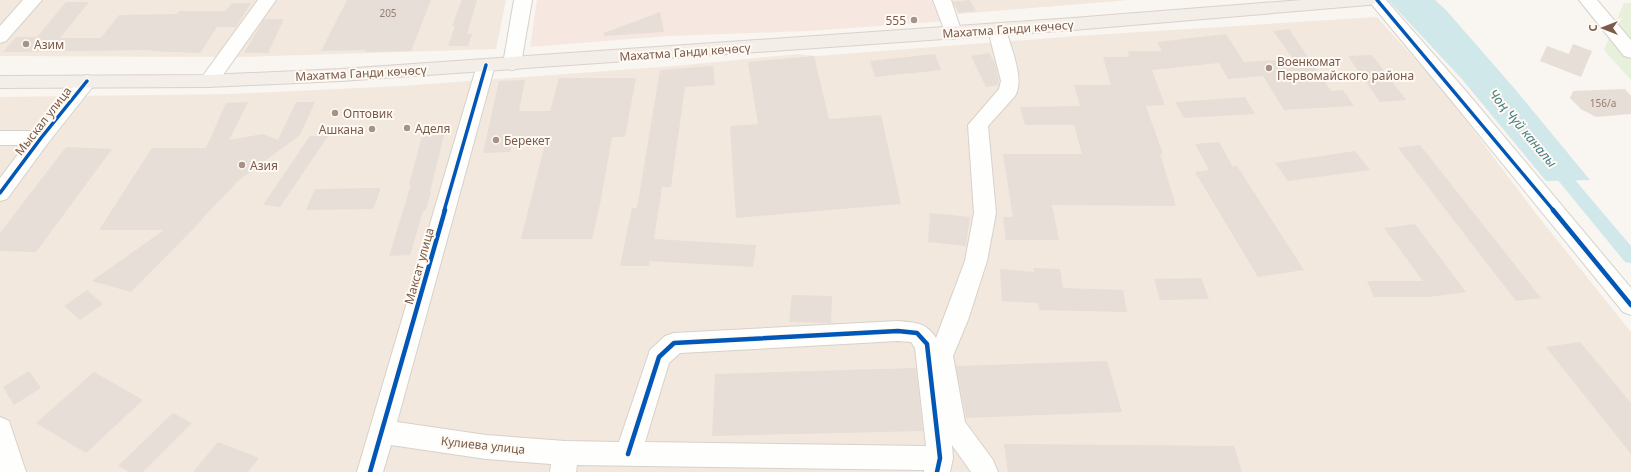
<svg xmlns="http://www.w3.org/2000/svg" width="1631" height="472" font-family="'Noto Sans',sans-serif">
	<rect width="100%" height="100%" fill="#f9f5f0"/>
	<!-- residential -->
	<g fill="#f2e8de">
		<polygon points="0,0 506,0 496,49 239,57 0,56"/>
		<polygon points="951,0 1129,0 958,14"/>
		<polygon points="1377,17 1443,90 1537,215 1631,332 1631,472 0,472 0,97 231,94 402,86 675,66 798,54 817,56 1077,36"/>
	</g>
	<!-- commercial -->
	<polygon fill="#f6e8e1" points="537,0 937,0 946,21 809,31 668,36 530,47"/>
	<!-- green -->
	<polygon fill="#e7f0db" points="1624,3 1631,3 1631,80 1604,50"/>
	<!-- water -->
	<polygon fill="#d0e8ea" points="1388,0 1435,0 1446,10 1514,88 1590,180 1546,181 1461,78"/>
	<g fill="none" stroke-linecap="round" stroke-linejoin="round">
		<!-- canal -->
		<polygon fill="#d0e8ea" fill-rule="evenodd" points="1553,159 1558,160 1631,246 1631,263 1625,262 1548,168 1546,164 1548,160"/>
	</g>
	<!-- building -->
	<g fill="#e6ded7">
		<polygon points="347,0 431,0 411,51 365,52 366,50 321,51"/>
		<polygon points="462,0 477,0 467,34 472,34 468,46 448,46 455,26 452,26"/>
		<polygon points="970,0 976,11 959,13 953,2"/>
		<polygon points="66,2 89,2 60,38 101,38 119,15 177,14 179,11 226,11 232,3 251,3 236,27 217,27 200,53 150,51 151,50 3,52 16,37 37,37"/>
		<polygon points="660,12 664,32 604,36 604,33"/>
		<polygon points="264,19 284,19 268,53 244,53"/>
		<polygon points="1289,29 1331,91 1343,90 1354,106 1284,110 1263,76 1228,79 1219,63 1152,70 1165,105 1146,106 1163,154 1160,154 1176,206 1052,205 1059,240 1006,240 1003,217 1013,217 1003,154 1082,154 1074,125 1025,125 1020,107 1080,106 1074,85 1111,85 1103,57 1129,57 1128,51 1162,51 1157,42 1226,34 1244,62 1293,59 1273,31"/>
		<polygon points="1573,44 1592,51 1581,77 1540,61 1547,46 1569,54"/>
		<polygon points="989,53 995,64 999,81 998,85 986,87 971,56"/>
		<polygon points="935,54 941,70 875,77 870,61"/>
		<polygon points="1372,55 1406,100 1380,102 1348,56"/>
		<polygon points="814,56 829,119 881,115 901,204 736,218 730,126 758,124 748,62"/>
		<polygon points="713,66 715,85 685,87 671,187 662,187 654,239 756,245 753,267 650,261 649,266 620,266 632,208 637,208 660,70"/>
		<polygon points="559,78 636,78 625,137 612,137 600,204 592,239 521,239 547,136 514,136 510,152 483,153 499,81 525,80 519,111 550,111"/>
		<polygon points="1625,89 1631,96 1631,114 1596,117 1581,109 1570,98 1573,91"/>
		<polygon points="1245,97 1255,114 1184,118 1175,102"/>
		<polygon points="248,102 229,140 263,134 278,140 296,102 315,102 300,135 238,181 201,220 202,220 131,292 92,281 164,230 99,230 152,148 206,148 226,103"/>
		<polygon points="444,135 430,192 431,192 426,210 423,211 410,255 389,256 411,185 409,185 422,136"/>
		<polygon points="310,136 328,136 280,207 263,205"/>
		<polygon points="1219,142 1233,167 1237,166 1304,270 1258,277 1195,172 1209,170 1195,144"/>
		<polygon points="1420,145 1541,298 1516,301 1398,148"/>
		<polygon points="66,147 112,149 36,252 0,251 0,233"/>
		<polygon points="1355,151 1370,170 1288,181 1275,163"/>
		<polygon points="381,188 373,209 306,210 315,189"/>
		<polygon points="930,213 970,217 966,246 928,242"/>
		<polygon points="1415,224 1466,292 1429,297 1374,297 1367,281 1423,281 1384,228"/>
		<polygon points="1033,268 1060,269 1063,288 1123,290 1127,312 1039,310 1038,303 1002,301 1000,269 1034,272"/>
		<polygon points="1201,278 1209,299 1160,300 1154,279"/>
		<polygon points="87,290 103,304 80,320 64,306"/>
		<polygon points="792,295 832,296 831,323 789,322"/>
		<polygon points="1580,342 1631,403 1631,454 1546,347"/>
		<polygon points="1107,361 1122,412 966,418 956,366"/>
		<polygon points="916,368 923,431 712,436 715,374"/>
		<polygon points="29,371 41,388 14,405 3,387"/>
		<polygon points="94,372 143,400 86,453 36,423"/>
		<polygon points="173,413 192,423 143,472 129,472 118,466"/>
		<polygon points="218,442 259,458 248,472 193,472"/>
		<polygon points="1004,444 1234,446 1242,472 1008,472"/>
	</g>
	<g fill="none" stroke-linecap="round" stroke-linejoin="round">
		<defs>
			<g id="minor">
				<polygon points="23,0 42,0 6,41 0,43 0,26"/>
				<polygon points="258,0 276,0 216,85 209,87 202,85 200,81 202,77"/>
				<polygon points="514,0 532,0 521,64 519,68 512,70 505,68 503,64"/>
				<polygon points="933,0 951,0 962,33 959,37 953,39 947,37"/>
				<polygon points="1368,0 1386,0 1465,90 1631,288 1631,315 1623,312 1451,100"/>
				<polygon points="1579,0 1597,0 1631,40 1631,58 1624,56"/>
				<path d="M997,24L1003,26L1006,30C1011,48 1025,80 1015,96L988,126L996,213L987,261L968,320L953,356L965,422L993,460L998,472H971L952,445L953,458L950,472H924V470L577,465L576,472H550L551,464L486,459L391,445L383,472H357L477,65L479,61L486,59L493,61L495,65L397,422L486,435L565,441L619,442L650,350L665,336L674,333L898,321C916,323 926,322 936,338L965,261L974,213L968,125L999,89L1001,81L988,30L991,26ZM898,341L911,342L915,348L926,446L645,442L669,363L680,353Z"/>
				<polygon points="87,75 94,77 96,81 94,85 48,143 7,199 0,201 0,178 25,145 0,145 0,131 36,131 80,77"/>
				<polygon points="0,417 9,421 26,472 0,472"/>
			</g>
			<polygon id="major" points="1302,0 1377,0 1374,4 1368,5 1073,30 341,81 209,87 0,88 0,76 209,75 341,69 1073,18"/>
		</defs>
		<!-- minor casing -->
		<use href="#minor" stroke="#d7d1cb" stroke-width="2"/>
		<!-- major casing -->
		<use href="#major" stroke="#dad1cc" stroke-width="2"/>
		<!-- minor -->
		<use href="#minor" fill="#fefefd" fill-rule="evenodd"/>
		<!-- major -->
		<use href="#major" fill="#f3eee8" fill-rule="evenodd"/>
		<defs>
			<g id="cycleway-far1">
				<polyline points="1377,0 1554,211"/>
				<polyline points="0,193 41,138 87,81"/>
				<polyline points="444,211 486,65"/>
			</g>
			<g id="cycleway">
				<polyline points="1553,210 1631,305"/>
				<polyline points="628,454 659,357 674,343 898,331 917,333 927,344 940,458 937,472"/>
				<polyline points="370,472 445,210"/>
			</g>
		</defs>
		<!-- cycleway-far1 casing -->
		<use href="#cycleway-far1" stroke="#fffaf3" stroke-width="5.5"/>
		<!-- cycleway casing -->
		<use href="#cycleway" stroke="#fffaf3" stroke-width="7"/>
		<!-- cycleway-far1 -->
		<use href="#cycleway-far1" stroke="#0057b8" stroke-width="3.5"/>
		<!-- cycleway -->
		<use href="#cycleway" stroke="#0057b8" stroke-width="4.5"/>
	</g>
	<!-- markers -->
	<g fill="#a69286" stroke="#fffaf3" stroke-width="1.5">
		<circle cx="914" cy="20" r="4"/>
		<circle cx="26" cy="44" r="4"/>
		<circle cx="1269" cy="68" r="4"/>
		<circle cx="335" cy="113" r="4"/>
		<circle cx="407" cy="128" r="4"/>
		<circle cx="372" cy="129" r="4"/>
		<circle cx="496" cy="140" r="4"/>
		<circle cx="242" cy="165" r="4"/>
	</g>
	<g text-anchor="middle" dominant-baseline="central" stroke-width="4" stroke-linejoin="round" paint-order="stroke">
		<!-- number labels -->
		<g font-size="10" fill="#977e72">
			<text x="388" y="13">205</text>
			<text x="1603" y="103">156/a</text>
		</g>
		<!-- poi labels -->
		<g font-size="12" fill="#7a5c4d" stroke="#fffaf3" text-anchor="start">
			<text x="906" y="20" text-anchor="end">555</text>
			<text x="34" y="44">Азим</text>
			<text x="1277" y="61">Военкомат<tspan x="1277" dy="14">Первомайского района</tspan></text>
			<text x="343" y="113">Оптовик</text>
			<text x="415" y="128">Аделя</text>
			<text x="364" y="129" text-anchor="end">Ашкана</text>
			<text x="504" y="140">Берекет</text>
			<text x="250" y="165">Азия</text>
		</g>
		<!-- street labels -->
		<g font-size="12" fill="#7a5c4d" stroke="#fffaf3">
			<text transform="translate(1008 29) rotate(-4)">Махатма Ганди көчөсү</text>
			<text transform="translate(685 52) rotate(-4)">Махатма Ганди көчөсү</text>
			<text transform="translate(361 73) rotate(-3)">Махатма Ганди көчөсү</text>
			<text transform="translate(43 121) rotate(-52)">Мыскал улица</text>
			<text transform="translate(419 266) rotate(-74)">Максат улица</text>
			<text transform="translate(483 445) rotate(6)">Кулиева улица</text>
		</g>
		<!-- water labels -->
		<g font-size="13" font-style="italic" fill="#437c86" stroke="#fffaf3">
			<text transform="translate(1523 128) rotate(50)">Чоң Чүй каналы</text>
		</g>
	</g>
	<!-- north arrow -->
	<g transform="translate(1603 28) rotate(270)" stroke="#fffaf3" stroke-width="3" paint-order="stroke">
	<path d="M0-3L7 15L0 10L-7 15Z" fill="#7a5c4d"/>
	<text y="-6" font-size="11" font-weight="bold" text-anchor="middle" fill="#7a5c4d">С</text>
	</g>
</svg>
